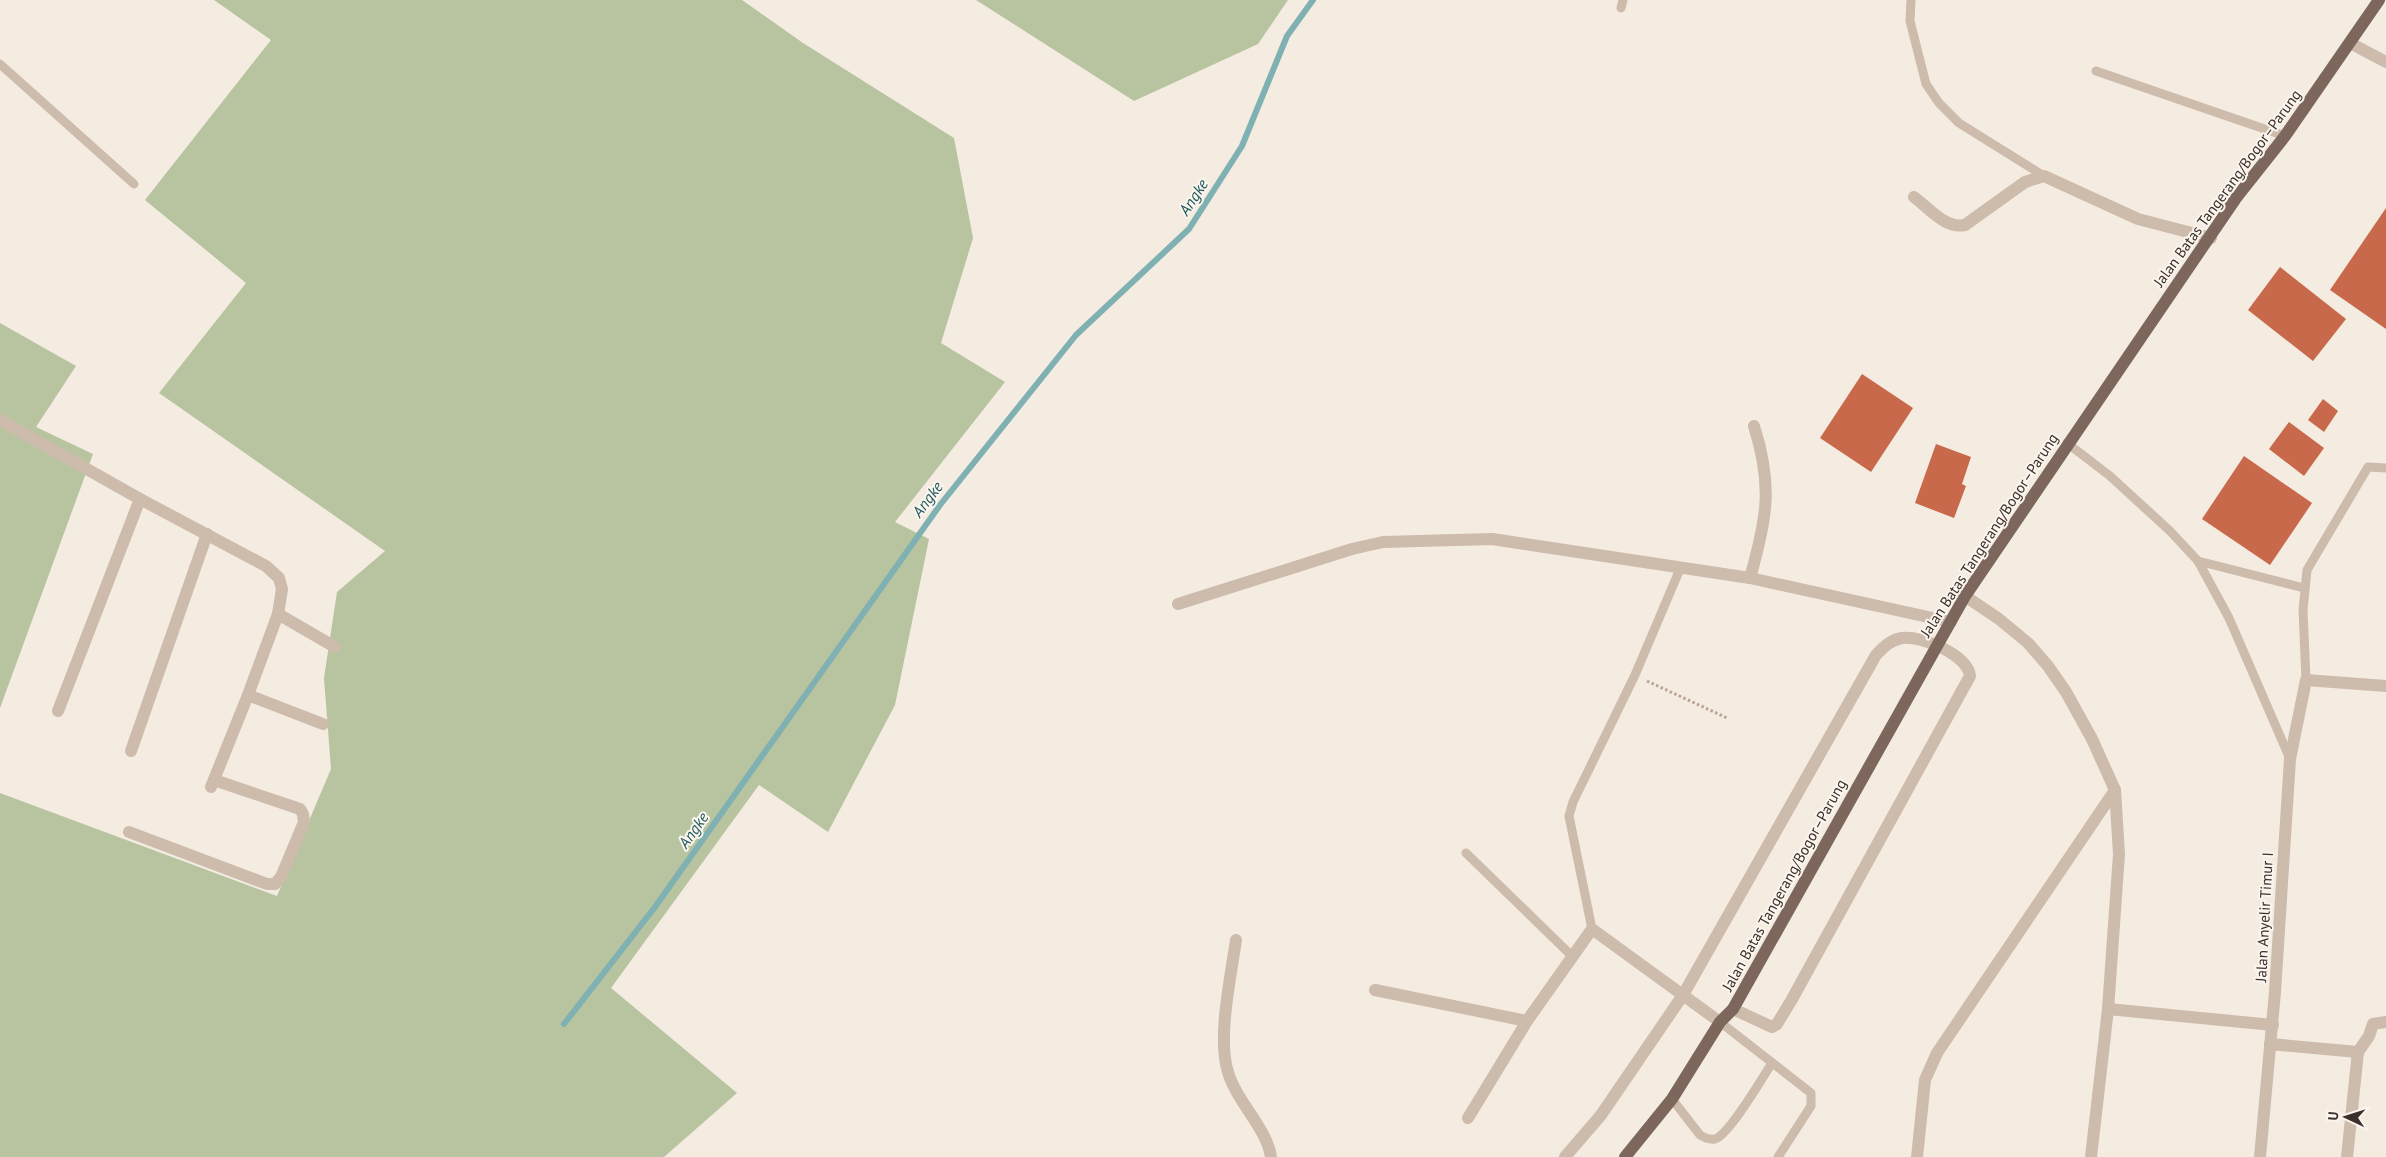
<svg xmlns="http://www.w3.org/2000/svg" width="2386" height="1157" font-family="'PT Sans',sans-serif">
	<rect width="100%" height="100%" fill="#f4ebe1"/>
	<!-- green -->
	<g fill="#b8c4a0">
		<polygon points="214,0 742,0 803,43 954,138 973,238 941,343 1005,382 895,522 929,539 895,705 828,832 759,785 611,988 737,1093 664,1157 0,1157 0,793 277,896 331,769 324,678 337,592 385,551 159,393 246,283 145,200 271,40"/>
		<polygon points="976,0 1288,0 1258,44 1134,101"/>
		<polygon points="0,323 76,366 36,427 93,454 0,708"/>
	</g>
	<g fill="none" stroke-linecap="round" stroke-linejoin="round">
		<!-- stream -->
		<polyline stroke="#7fb0b2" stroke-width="6" points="564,1024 655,907 940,505 1076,335 1189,229 1242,146 1287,36 1313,0"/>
	</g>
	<!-- building -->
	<g fill="#c8694b">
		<polygon points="2386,208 2386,329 2330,290"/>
		<polygon points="2280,267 2346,319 2313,361 2248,310"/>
		<polygon points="1862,374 1913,408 1871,472 1820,438"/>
		<polygon points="2323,399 2338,411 2324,432 2308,420"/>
		<polygon points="2289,422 2324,448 2304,476 2269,449"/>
		<polygon points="1936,444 1971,457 1962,484 1966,486 1954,518 1915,503"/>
		<polygon points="2244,456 2312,503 2270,565 2202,519"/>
	</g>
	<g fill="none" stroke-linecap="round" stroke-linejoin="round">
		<!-- path -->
		<polyline stroke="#b9a596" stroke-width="3" stroke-dasharray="2.5 2.5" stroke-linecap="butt" points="1647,681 1727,718"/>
		<!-- lane -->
		<g stroke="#cdbbac" stroke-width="9">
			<polyline points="1911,0 1910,21 1926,84 1939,103 1959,123 2044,176"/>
			<polyline points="1621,8 1623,0"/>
			<polyline points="0,64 134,184"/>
			<polyline points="2096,71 2285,136"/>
			<polyline points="2067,443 2110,476 2170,531 2198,561 2229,618 2290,759"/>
			<polyline points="2198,561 2304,588"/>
			<polyline points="2306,680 2303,610 2307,570 2368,467 2386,468"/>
			<polyline points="1466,853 1573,957"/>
			<polyline points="1592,929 1569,816 1573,802 1635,675 1680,569"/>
			<polyline points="1720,1022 1811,1093 1811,1106 1778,1157"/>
			<path d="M1672,1099L1700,1135C1705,1138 1709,1140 1715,1139C1729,1135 1763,1077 1772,1063"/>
		</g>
		<!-- street -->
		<g stroke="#cdbbac" stroke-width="12">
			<polyline points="2350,43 2386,62"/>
			<path d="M1914,197C1929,208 1945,229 1965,225L2025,182L2044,176L2138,219L2211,238"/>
			<polyline points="0,420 140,499 266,566 279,578 282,589 278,614 248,695 211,787"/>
			<path d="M1750,578C1767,518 1773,486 1754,426"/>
			<polyline points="1965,596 1999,619 2028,643 2048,666 2066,692 2092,739 2115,790 2119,854 2108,1009 2091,1157"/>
			<polyline points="1178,604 1352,549 1383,542 1492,539 1750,578 1951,622"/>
			<polyline points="278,614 335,647"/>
			<polyline points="248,695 323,724"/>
			<polyline points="58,711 140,499"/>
			<polyline points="131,751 207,534"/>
			<polyline points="129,832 267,884 275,884 281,877 304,822 303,814 300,809 214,780"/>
			<path d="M1236,940C1231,976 1217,1038 1228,1072C1236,1101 1267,1128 1271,1157"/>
			<polyline points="1375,990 1527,1021"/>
			<polyline points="2108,1009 2273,1025"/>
			<polyline points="2270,1044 2358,1052 2369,1036 2373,1024 2386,1022"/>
			<polyline points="1468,1118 1527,1021 1592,929 1720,1022"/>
			<path d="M1565,1157L1601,1115L1683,995L1876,655C1884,647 1890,640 1902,638C1921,635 1968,655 1970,676L1791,1001L1777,1024L1772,1027L1733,1009"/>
			<polyline points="1917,1157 1925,1080 1937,1053 2115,790"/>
			<polyline points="2260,1157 2275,992 2290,759 2306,680 2386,686"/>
			<polyline points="2347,1157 2358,1052"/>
		</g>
		<!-- primary -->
		<polyline stroke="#7d675c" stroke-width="12" points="1625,1157 1672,1099 1720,1022 1733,1009 1965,596 2236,198 2285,136 2379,0"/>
	</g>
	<g text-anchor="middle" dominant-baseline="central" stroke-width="4" stroke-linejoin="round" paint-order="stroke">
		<!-- street labels -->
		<g font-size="15" fill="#3b302b" stroke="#fbf5ee">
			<text transform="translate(2227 188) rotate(-54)">Jalan Batas Tangerang/Bogor–Parung</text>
			<text transform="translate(1989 535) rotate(-57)">Jalan Batas Tangerang/Bogor–Parung</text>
			<text transform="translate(1784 885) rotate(-61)">Jalan Batas Tangerang/Bogor–Parung</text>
			<text transform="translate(2264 917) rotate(-87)">Jalan Anyelir Timur I</text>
		</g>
		<!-- water labels -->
		<g font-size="16" font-style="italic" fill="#1f5a5e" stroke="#fbf5ee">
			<text transform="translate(1193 197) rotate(-57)">Angke</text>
			<text transform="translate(927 499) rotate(-53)">Angke</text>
			<text transform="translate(693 830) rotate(-55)">Angke</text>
		</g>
	</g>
	<!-- north arrow -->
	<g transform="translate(2346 1117) rotate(274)" stroke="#fbf5ee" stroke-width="4" paint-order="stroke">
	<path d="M0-4L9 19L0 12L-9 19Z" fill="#3b302b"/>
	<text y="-8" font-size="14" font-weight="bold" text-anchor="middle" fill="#3b302b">U</text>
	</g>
</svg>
